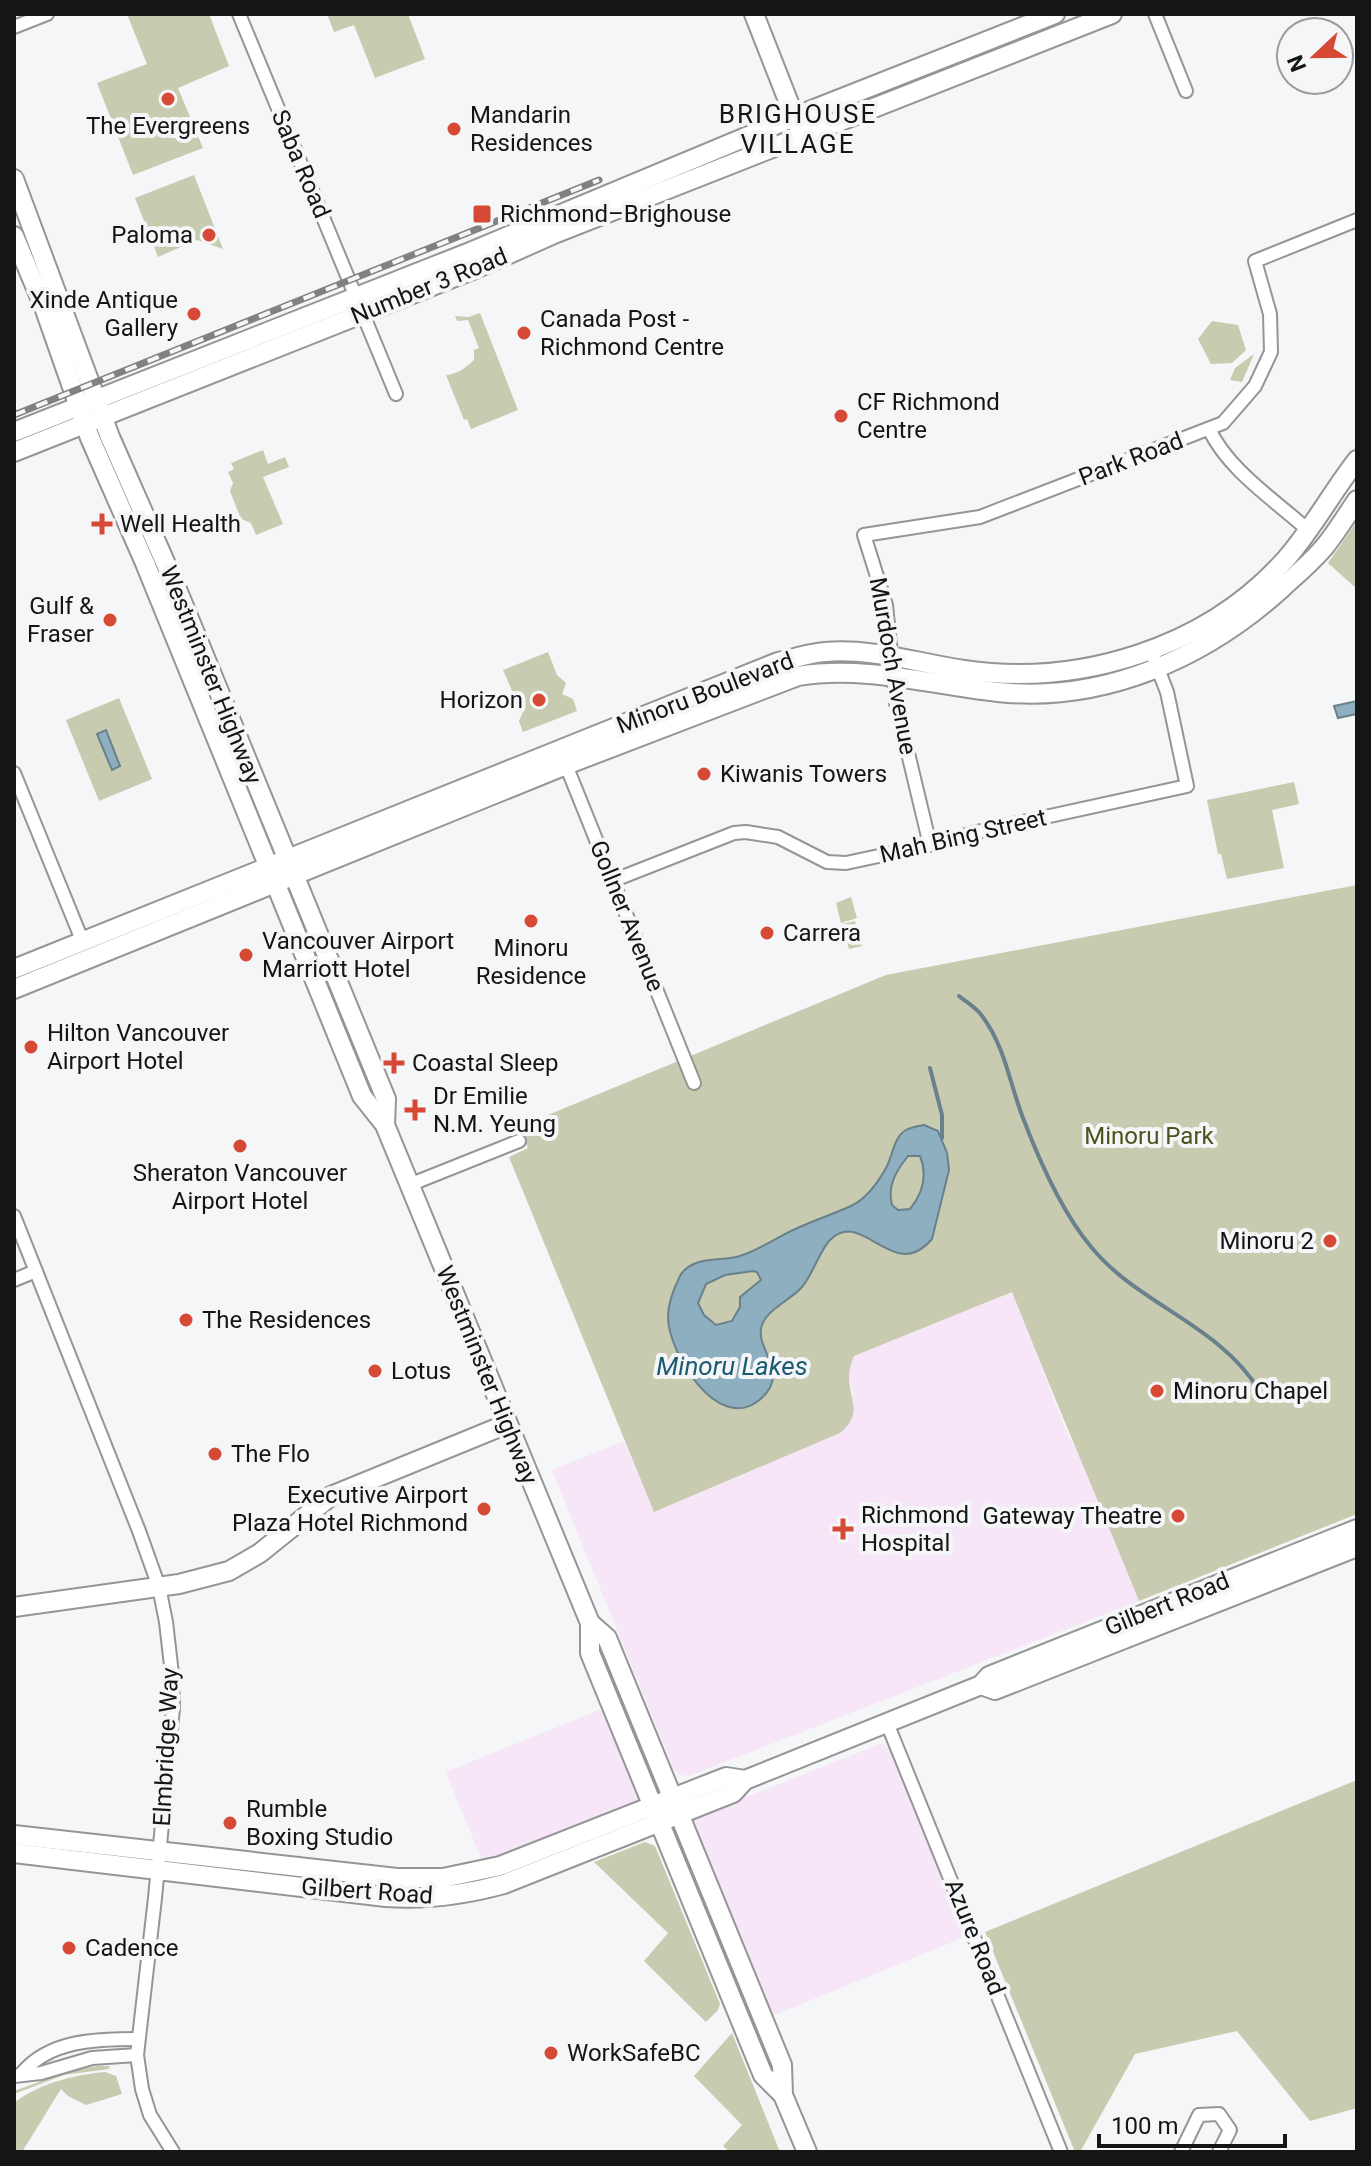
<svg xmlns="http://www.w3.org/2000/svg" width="1371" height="2166" font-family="Roboto,sans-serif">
	<rect width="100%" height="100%" fill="#f5f6f7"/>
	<!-- medical -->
	<g fill="#f6e6f8">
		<polygon points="1012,1292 1067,1433 1081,1458 1139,1601 689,1776 681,1775 674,1770 552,1470 624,1441 655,1512 840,1433 853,1394 848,1375 854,1356"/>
		<polygon points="604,1708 639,1801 635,1806 483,1863 446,1772"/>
		<polygon points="883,1743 889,1749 967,1936 770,2017 694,1831 694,1820 698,1816"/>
	</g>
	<!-- green -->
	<g fill="#c8cbaf">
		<polygon points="127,14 209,14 229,66 178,88 203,148 133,175 97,83 147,64"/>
		<polygon points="327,14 408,14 425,59 375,78 354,25 334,32"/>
		<polygon points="194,175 223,249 197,240 158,257 135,198"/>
		<path d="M480,313L518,410L471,429L467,419L464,420L446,375C458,374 465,368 474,360V350L479,348L468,320L457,321L455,316L469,317Z"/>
		<polygon points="1212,321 1238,325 1246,350 1232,363 1211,364 1198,339"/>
		<polygon points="1254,354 1242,382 1230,380 1235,368"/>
		<polygon points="263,450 268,464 285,457 289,467 263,477 283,524 256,535 251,523 241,519 230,491 233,483 228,472 234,469 231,463"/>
		<polygon points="1357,521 1357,589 1328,563"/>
		<polygon points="548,652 557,675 566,683 562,694 573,699 577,711 523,732 519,721 524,709 514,705 516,702 511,697 513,693 503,670"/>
		<polygon points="119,698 152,779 99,801 66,720"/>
		<polygon points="1294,782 1299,804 1272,810 1284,868 1227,879 1221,854 1218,854 1207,800"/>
		<path d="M1357,885V1514L1139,1601C1097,1497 1053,1396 1012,1292L854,1356C852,1362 849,1370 849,1376C849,1401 864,1413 840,1433L654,1512L509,1157L528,1148L519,1127L886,975Z"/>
		<polygon points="851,897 857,918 841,923 836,903"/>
		<polygon points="855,921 862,946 849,949 842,924"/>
		<polygon points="1357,1780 1357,2108 1310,2121 1237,2031 1135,2054 1080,2152 1075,2152 985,1932"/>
		<polygon points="645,1842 655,1846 720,2004 718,2010 706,2022 644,1961 668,1933 594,1862"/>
		<polygon points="732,2033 780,2152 730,2152 723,2146 742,2125 694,2076"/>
		<polygon points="98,2066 110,2066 109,2069 64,2075 14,2094 14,2091 69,2071"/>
		<path d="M105,2072L116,2076L122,2094L86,2105L68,2096L61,2089L22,2152H14V2103C39,2083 75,2075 105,2072Z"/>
	</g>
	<!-- water -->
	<g fill="#8dafbf" stroke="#69818c" stroke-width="2" fill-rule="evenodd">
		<polygon points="1357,701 1357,714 1338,718 1334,706"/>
		<polygon points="106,730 120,766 112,770 97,734"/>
		<path d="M924,1125L938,1131L947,1153L949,1170L932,1239C893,1285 863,1207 830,1240C820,1250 813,1274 802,1287C790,1301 764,1310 761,1329C757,1351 792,1375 758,1401C717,1433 668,1352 668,1317C668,1304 674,1288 680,1276C692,1255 721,1262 740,1256C758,1250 773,1240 789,1232C809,1222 831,1215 851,1206C866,1199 879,1181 887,1166C893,1154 894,1137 906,1130C911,1127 918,1126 924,1125ZM908,1156H920C928,1176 923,1193 910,1209L898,1210L892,1205C887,1186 896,1171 908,1156ZM753,1271L757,1272L761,1280L740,1297V1307L732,1321L716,1325L704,1315L698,1303L706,1284L725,1275Z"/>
	</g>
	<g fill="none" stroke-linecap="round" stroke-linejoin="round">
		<!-- stream -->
		<g stroke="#69818c" stroke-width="4">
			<path d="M959,996C966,1002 977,1008 982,1016C1005,1046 1010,1085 1023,1118C1039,1160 1063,1214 1092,1248C1139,1305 1218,1324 1259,1390"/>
			<polyline points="930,1068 942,1115 942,1138"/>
		</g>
		<defs>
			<g id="street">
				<polyline points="239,14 396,394"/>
				<polyline points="1155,14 1186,91"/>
				<polyline points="14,27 47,14"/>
				<path d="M1209,429C1229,471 1275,500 1309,531"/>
				<polyline points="564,760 694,1083"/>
				<polyline points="14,773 82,940"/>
				<polyline points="930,845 896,703 886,605 864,535 980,517 1223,423 1255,386 1271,352 1270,314 1255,261 1357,220"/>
				<polyline points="612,881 734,833 746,832 778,837 827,862 846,863 930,845 981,831 1187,786 1167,692 1151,651"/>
				<polyline points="409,1185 519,1141"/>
				<polyline points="14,1216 139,1531 159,1587 166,1622 172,1674 173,1708 155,1898 137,2055 142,2089 150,2115 173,2152"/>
				<polyline points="14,1280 36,1271"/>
				<polyline points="887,1723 1061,2152"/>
				<path d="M22,2073C50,2040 96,2039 137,2039"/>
				<polyline points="14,2076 41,2073 92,2058 137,2055"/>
				<polyline points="1181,2152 1199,2115 1219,2114 1230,2130 1219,2152"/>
			</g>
			<g id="secondary">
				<polyline points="754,14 798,126"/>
				<polyline points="14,179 110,437 176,587 386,1099 385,1125"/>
				<polyline points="14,236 44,307 90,438 145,563 362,1096 385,1125 590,1623 590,1653 763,2075 783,2095"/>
				<polyline points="14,432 470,252 794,117 1055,14"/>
				<polyline points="14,452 475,269 554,234 1112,14"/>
				<path d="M14,969L778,662C793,659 809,653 825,652C873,648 917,663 964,670C1080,687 1207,648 1286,559C1313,528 1332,492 1357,460"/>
				<path d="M14,989L566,765L798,676C866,665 931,685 998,692C1104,703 1205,658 1282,588C1297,574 1313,561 1326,545C1337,531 1347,515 1357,500"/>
				<polyline points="14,1607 179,1584 229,1571 260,1553 331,1496 507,1424"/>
				<polyline points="590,1623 607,1638 782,2065 783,2095 807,2152"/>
				<polyline points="981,1685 995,1690 1357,1547"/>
				<polyline points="14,1835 397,1878 443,1878 500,1866 726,1777 745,1780"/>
				<path d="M14,1853L386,1897C427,1900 464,1895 504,1884L733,1793L745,1780L981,1685L989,1676L1357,1529"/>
			</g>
		</defs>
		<!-- street casing -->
		<use href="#street" stroke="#949696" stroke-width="16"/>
		<!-- secondary casing -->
		<use href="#secondary" stroke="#949696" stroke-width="22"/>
		<!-- street -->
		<use href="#street" stroke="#fff" stroke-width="12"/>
		<!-- secondary -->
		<use href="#secondary" stroke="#fff" stroke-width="18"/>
		<defs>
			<polyline id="rail" points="14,415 599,180"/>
		</defs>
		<!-- rail casing -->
		<use href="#rail" stroke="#808181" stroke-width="7"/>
		<!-- rail -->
		<use href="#rail" stroke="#f5f6f7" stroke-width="4" stroke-dasharray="12" stroke-linecap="butt"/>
	</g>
	<!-- markers -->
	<g fill="#d64935" stroke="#f5f6f7" stroke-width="3">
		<circle cx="168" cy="99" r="8"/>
		<circle cx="454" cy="129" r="8"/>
		<rect x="472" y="204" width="20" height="20" rx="4"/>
		<circle cx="209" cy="235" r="8"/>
		<circle cx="194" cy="314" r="8"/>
		<circle cx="524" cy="333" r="8"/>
		<circle cx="841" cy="416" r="8"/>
		<path d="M98 512h8v8h8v8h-8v8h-8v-8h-8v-8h8z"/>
		<circle cx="110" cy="620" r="8"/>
		<circle cx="539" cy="700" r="8"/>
		<circle cx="704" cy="774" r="8"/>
		<circle cx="531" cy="921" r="8"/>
		<circle cx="767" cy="933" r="8"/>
		<circle cx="246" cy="955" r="8"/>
		<circle cx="31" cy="1047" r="8"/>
		<path d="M390 1051h8v8h8v8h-8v8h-8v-8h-8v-8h8z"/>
		<path d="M411 1098h8v8h8v8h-8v8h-8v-8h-8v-8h8z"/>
		<circle cx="240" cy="1146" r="8"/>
		<circle cx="1330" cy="1241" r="8"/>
		<circle cx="186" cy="1320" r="8"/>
		<circle cx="375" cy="1371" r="8"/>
		<circle cx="1157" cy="1391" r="8"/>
		<circle cx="215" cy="1454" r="8"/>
		<circle cx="484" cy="1509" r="8"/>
		<circle cx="1178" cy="1516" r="8"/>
		<path d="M839 1517h8v8h8v8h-8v8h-8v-8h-8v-8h8z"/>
		<circle cx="230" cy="1823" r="8"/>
		<circle cx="69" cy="1948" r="8"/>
		<circle cx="551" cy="2053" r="8"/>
	</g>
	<g text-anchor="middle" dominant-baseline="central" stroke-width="8" stroke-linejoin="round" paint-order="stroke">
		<!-- poi labels -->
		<g font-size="24" fill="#141515" stroke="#f5f6f7" text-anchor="start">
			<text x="470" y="115">Mandarin<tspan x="470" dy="28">Residences</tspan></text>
			<text x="168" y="126" text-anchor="middle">The Evergreens</text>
			<text x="500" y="214">Richmond–Brighouse</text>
			<text x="193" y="235" text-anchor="end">Paloma</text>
			<text x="178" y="300" text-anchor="end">Xinde Antique<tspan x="178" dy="28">Gallery</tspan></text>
			<text x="540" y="319">Canada Post -<tspan x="540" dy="28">Richmond Centre</tspan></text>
			<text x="857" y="402">CF Richmond<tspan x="857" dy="28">Centre</tspan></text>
			<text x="120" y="524">Well Health</text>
			<text x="94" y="606" text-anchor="end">Gulf &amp;<tspan x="94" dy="28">Fraser</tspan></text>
			<text x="523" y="700" text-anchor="end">Horizon</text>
			<text x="720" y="774">Kiwanis Towers</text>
			<text x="783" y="933">Carrera</text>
			<text x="262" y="941">Vancouver Airport<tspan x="262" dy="28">Marriott Hotel</tspan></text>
			<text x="531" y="948" text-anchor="middle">Minoru<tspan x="531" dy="28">Residence</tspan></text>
			<text x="47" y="1033">Hilton Vancouver<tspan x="47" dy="28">Airport Hotel</tspan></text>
			<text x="412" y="1063">Coastal Sleep</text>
			<text x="433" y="1096">Dr Emilie<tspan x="433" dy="28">N.M. Yeung</tspan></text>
			<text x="240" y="1173" text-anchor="middle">Sheraton Vancouver<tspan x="240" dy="28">Airport Hotel</tspan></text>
			<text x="1314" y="1241" text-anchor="end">Minoru 2</text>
			<text x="202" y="1320">The Residences</text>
			<text x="391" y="1371">Lotus</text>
			<text x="1173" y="1391">Minoru Chapel</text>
			<text x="231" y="1454">The Flo</text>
			<text x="468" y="1495" text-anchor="end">Executive Airport<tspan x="468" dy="28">Plaza Hotel Richmond</tspan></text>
			<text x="861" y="1515">Richmond<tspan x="861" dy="28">Hospital</tspan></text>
			<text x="1162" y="1516" text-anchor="end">Gateway Theatre</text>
			<text x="246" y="1809">Rumble<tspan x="246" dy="28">Boxing Studio</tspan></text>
			<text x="85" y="1948">Cadence</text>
			<text x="567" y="2053">WorkSafeBC</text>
		</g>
		<!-- street labels -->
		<g font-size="24" fill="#141515" stroke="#f5f6f7">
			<text transform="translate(301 164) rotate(67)">Saba Road</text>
			<text transform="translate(429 286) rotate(-22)">Number 3 Road</text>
			<text transform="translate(1131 459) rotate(-21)">Park Road</text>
			<text transform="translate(893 666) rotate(80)">Murdoch Avenue</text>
			<text transform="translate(211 675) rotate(68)">Westminster Highway</text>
			<text transform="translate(705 693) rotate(-21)">Minoru Boulevard</text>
			<text transform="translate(963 836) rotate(-13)">Mah Bing Street</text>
			<text transform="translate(627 916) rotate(68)">Gollner Avenue</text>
			<text transform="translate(487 1375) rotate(68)">Westminster Highway</text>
			<text transform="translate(1167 1604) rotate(-22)">Gilbert Road</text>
			<text transform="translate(166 1747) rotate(-87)">Elmbridge Way</text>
			<text transform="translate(367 1891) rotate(4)">Gilbert Road</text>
			<text transform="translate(975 1937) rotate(68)">Azure Road</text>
		</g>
		<!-- park labels -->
		<g font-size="24" fill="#4f511c" stroke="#f5f6f7">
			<text x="1149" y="1136">Minoru Park</text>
		</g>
		<!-- neighbourhood labels -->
		<g font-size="26" letter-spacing="2" fill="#141515" stroke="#f5f6f7">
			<text x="798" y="114">BRIGHOUSE<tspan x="798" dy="30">VILLAGE</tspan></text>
		</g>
		<!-- water labels -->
		<g font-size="26" font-style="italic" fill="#1a5a72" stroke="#f5f6f7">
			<text x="732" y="1366">Minoru Lakes</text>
		</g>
	</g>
	<!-- border -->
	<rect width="1371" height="2166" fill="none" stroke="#141515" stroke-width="32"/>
	<!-- north arrow -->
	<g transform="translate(1315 56) rotate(248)"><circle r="38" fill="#f5f6f7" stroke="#9b9c9d" stroke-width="2"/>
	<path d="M0-6L14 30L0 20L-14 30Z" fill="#d64935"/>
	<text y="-12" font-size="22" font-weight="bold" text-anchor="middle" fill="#141515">N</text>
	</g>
	<!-- scale -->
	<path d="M1099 2134v12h186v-12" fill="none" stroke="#141515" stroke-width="4"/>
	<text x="1111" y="2134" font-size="24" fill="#141515" stroke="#f5f6f7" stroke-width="6" paint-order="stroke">100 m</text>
</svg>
